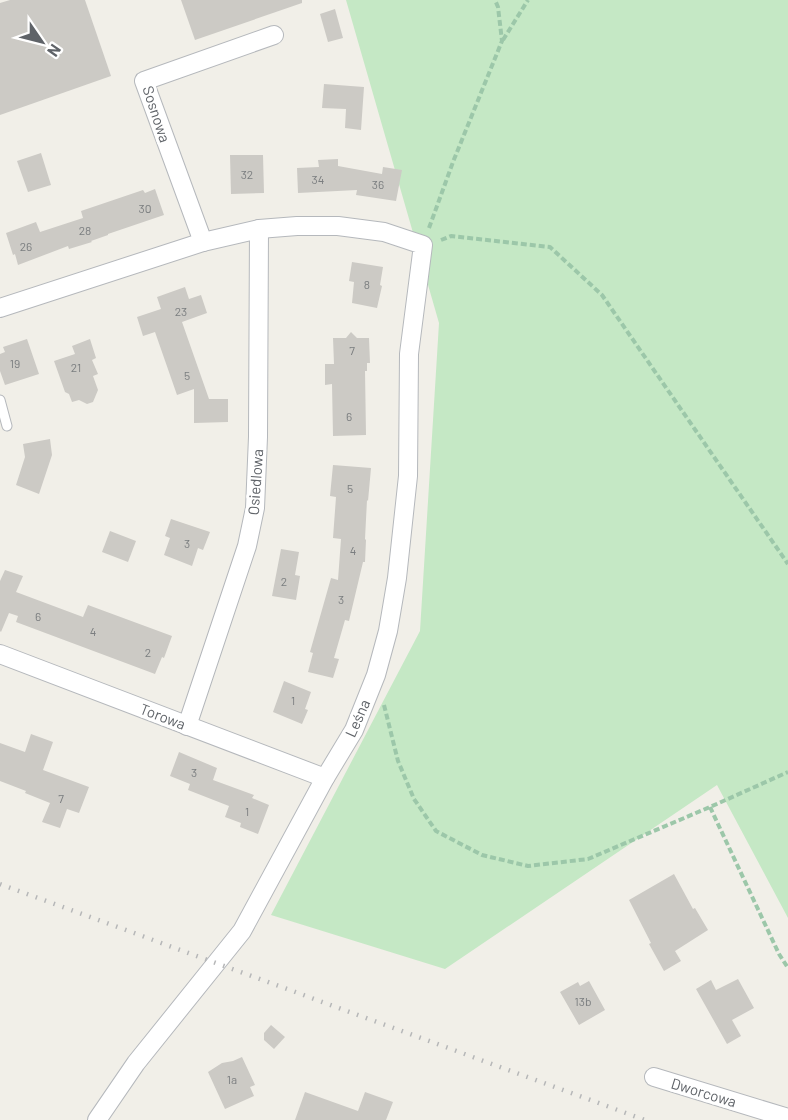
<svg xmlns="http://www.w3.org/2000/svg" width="788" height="1120" font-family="Barlow,sans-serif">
	<rect width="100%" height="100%" fill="#f1efe8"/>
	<!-- green -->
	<polygon fill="#c5e8c5" points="346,0 788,0 788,918 717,785 445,969 271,915 420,631 439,323"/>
	<!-- building -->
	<g fill="#cccac5">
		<polygon points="10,0 85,0 111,76 0,115 0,3"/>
		<polygon points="181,0 302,0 302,3 195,40"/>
		<polygon points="335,9 343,38 328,42 320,14"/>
		<polygon points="324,84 364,87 361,130 345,128 346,109 322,108"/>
		<polygon points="41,153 51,185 28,192 17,161"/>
		<polygon points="230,155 263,155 264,193 231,194"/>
		<polygon points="338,159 338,166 382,174 383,167 402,170 396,201 356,195 357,190 298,193 297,168 319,167 318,160"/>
		<polygon points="155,189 164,215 108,234 108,235 91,241 92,242 69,249 68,246 18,265 15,254 13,255 6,233 36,222 40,232 83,218 81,211 143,190 145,193"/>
		<polygon points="352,262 383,267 380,285 382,286 377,308 352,303 354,282 349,281"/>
		<polygon points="185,287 189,299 201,295 207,313 182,322 209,399 228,399 228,422 194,423 194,389 177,395 155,332 143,336 137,317 161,309 157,297"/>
		<polygon points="351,332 357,338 369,338 370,363 367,363 367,371 365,371 366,435 333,436 332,384 325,385 325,364 334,364 333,338 346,338"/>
		<polygon points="27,339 39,374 5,385 0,371 0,354 5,352 3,347"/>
		<polygon points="90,339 96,358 92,360 98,374 93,376 98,390 93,402 87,404 79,400 72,402 69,394 65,392 54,361 75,354 72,346"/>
		<polygon points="50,439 52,455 39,494 16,485 25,457 23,444"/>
		<polygon points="333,465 371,468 368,501 367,500 365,539 366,540 365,562 363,562 349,621 345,620 334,658 339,659 333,678 308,672 313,653 310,652 331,578 338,580 341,539 333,538 336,497 330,496"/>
		<polygon points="171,519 210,532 203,550 198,548 192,566 164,555 170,538 165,536"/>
		<polygon points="110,531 136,541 128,562 102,552"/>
		<polygon points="281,549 299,552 295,575 300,576 296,600 272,596"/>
		<polygon points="5,570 23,576 16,592 83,617 88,605 172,636 164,658 162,657 155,674 16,622 18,616 9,613 1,632 0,631 0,581"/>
		<polygon points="284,681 311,692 305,709 308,710 302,724 273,712"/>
		<polygon points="31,734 53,742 43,770 89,787 79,813 67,809 60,828 42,822 50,803 25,793 26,791 0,781 0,743 25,752"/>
		<polygon points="179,752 217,768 213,780 254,795 252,798 269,805 258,834 240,827 241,823 225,817 229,806 188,790 190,784 170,776"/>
		<polygon points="674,874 693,909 695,908 708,930 675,951 681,961 664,971 649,944 651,943 629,900"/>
		<polygon points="738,979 754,1008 732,1020 741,1036 727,1044 696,989 711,980 716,990"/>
		<polygon points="589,981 605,1010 579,1025 560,992 578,982 580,986"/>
		<polygon points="271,1025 285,1037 274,1049 264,1040 264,1033"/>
		<polygon points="242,1057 255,1085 250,1087 254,1096 225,1109 208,1072 222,1063 233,1061"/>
		<polygon points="305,1092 358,1111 365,1092 393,1102 386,1120 295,1120"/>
	</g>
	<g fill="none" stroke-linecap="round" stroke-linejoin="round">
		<defs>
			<polyline id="lane" points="0,400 7,426"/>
			<g id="street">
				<polyline points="203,242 144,81 274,35"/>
				<polyline points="0,308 203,242 259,229 297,226 338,226 384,232 423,245 409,354 408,476 397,578 388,631 376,675 354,730 325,778 242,931 136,1063 97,1120"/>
				<polyline points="0,654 325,778"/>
				<polyline points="187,726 247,546 255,508 258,437 259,229"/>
				<polyline points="654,1077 788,1118"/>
			</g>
		</defs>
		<!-- lane casing -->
		<use href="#lane" stroke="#b5b8bc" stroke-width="11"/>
		<!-- street casing -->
		<use href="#street" stroke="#b5b8bc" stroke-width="20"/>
		<!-- path -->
		<g stroke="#9cc7a9" stroke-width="4" stroke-dasharray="6 3" stroke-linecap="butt">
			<polyline points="503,40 528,0"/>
			<polyline points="429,228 453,162 502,41 498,7 495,0"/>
			<polyline points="441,240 451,236 550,247 602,295 788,564"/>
			<polyline points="384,705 398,761 414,799 436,831 482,855 528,866 588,859 710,807 788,772"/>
			<polyline points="710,807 779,954 788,968"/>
		</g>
		<!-- lane -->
		<use href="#lane" stroke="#fff" stroke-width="9"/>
		<!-- street -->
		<use href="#street" stroke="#fff" stroke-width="18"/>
		<!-- rail -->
		<polyline stroke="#b6b7b8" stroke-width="4.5" stroke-dasharray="1.5 8" stroke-linecap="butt" points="0,884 645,1120"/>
	</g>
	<g text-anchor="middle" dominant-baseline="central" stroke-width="6" stroke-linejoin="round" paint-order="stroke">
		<!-- number labels -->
		<g font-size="12" fill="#7a7d7f">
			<text x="247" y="174">32</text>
			<text x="318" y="179">34</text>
			<text x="378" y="184">36</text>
			<text x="145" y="208">30</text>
			<text x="85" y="230">28</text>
			<text x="26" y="246">26</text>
			<text x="367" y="284">8</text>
			<text x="181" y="311">23</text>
			<text x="352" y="350">7</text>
			<text x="15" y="363">19</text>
			<text x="76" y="367">21</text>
			<text x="187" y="375">5</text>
			<text x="349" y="416">6</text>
			<text x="350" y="488">5</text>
			<text x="187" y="543">3</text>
			<text x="353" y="550">4</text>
			<text x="284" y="581">2</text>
			<text x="341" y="599">3</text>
			<text x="38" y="616">6</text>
			<text x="93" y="631">4</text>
			<text x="148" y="652">2</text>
			<text x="293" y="700">1</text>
			<text x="194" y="772">3</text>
			<text x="61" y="798">7</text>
			<text x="247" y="811">1</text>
			<text x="583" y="1001">13b</text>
			<text x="232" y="1079">1a</text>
		</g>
		<!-- street labels -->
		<g font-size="15" fill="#5f6368" stroke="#fff">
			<text transform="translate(157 114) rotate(72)">Sosnowa</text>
			<text transform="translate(255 482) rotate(-86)">Osiedlowa</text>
			<text transform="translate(163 716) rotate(21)">Torowa</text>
			<text transform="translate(357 718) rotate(-66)">Leśna</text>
			<text transform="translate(704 1092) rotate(17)">Dworcowa</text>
		</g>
	</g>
	<!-- north arrow -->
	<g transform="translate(42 42) rotate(125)" stroke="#ffffff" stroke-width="4.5" paint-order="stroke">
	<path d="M0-4.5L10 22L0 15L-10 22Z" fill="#5f6368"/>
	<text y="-9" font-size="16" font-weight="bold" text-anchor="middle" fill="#5f6368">N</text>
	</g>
</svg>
